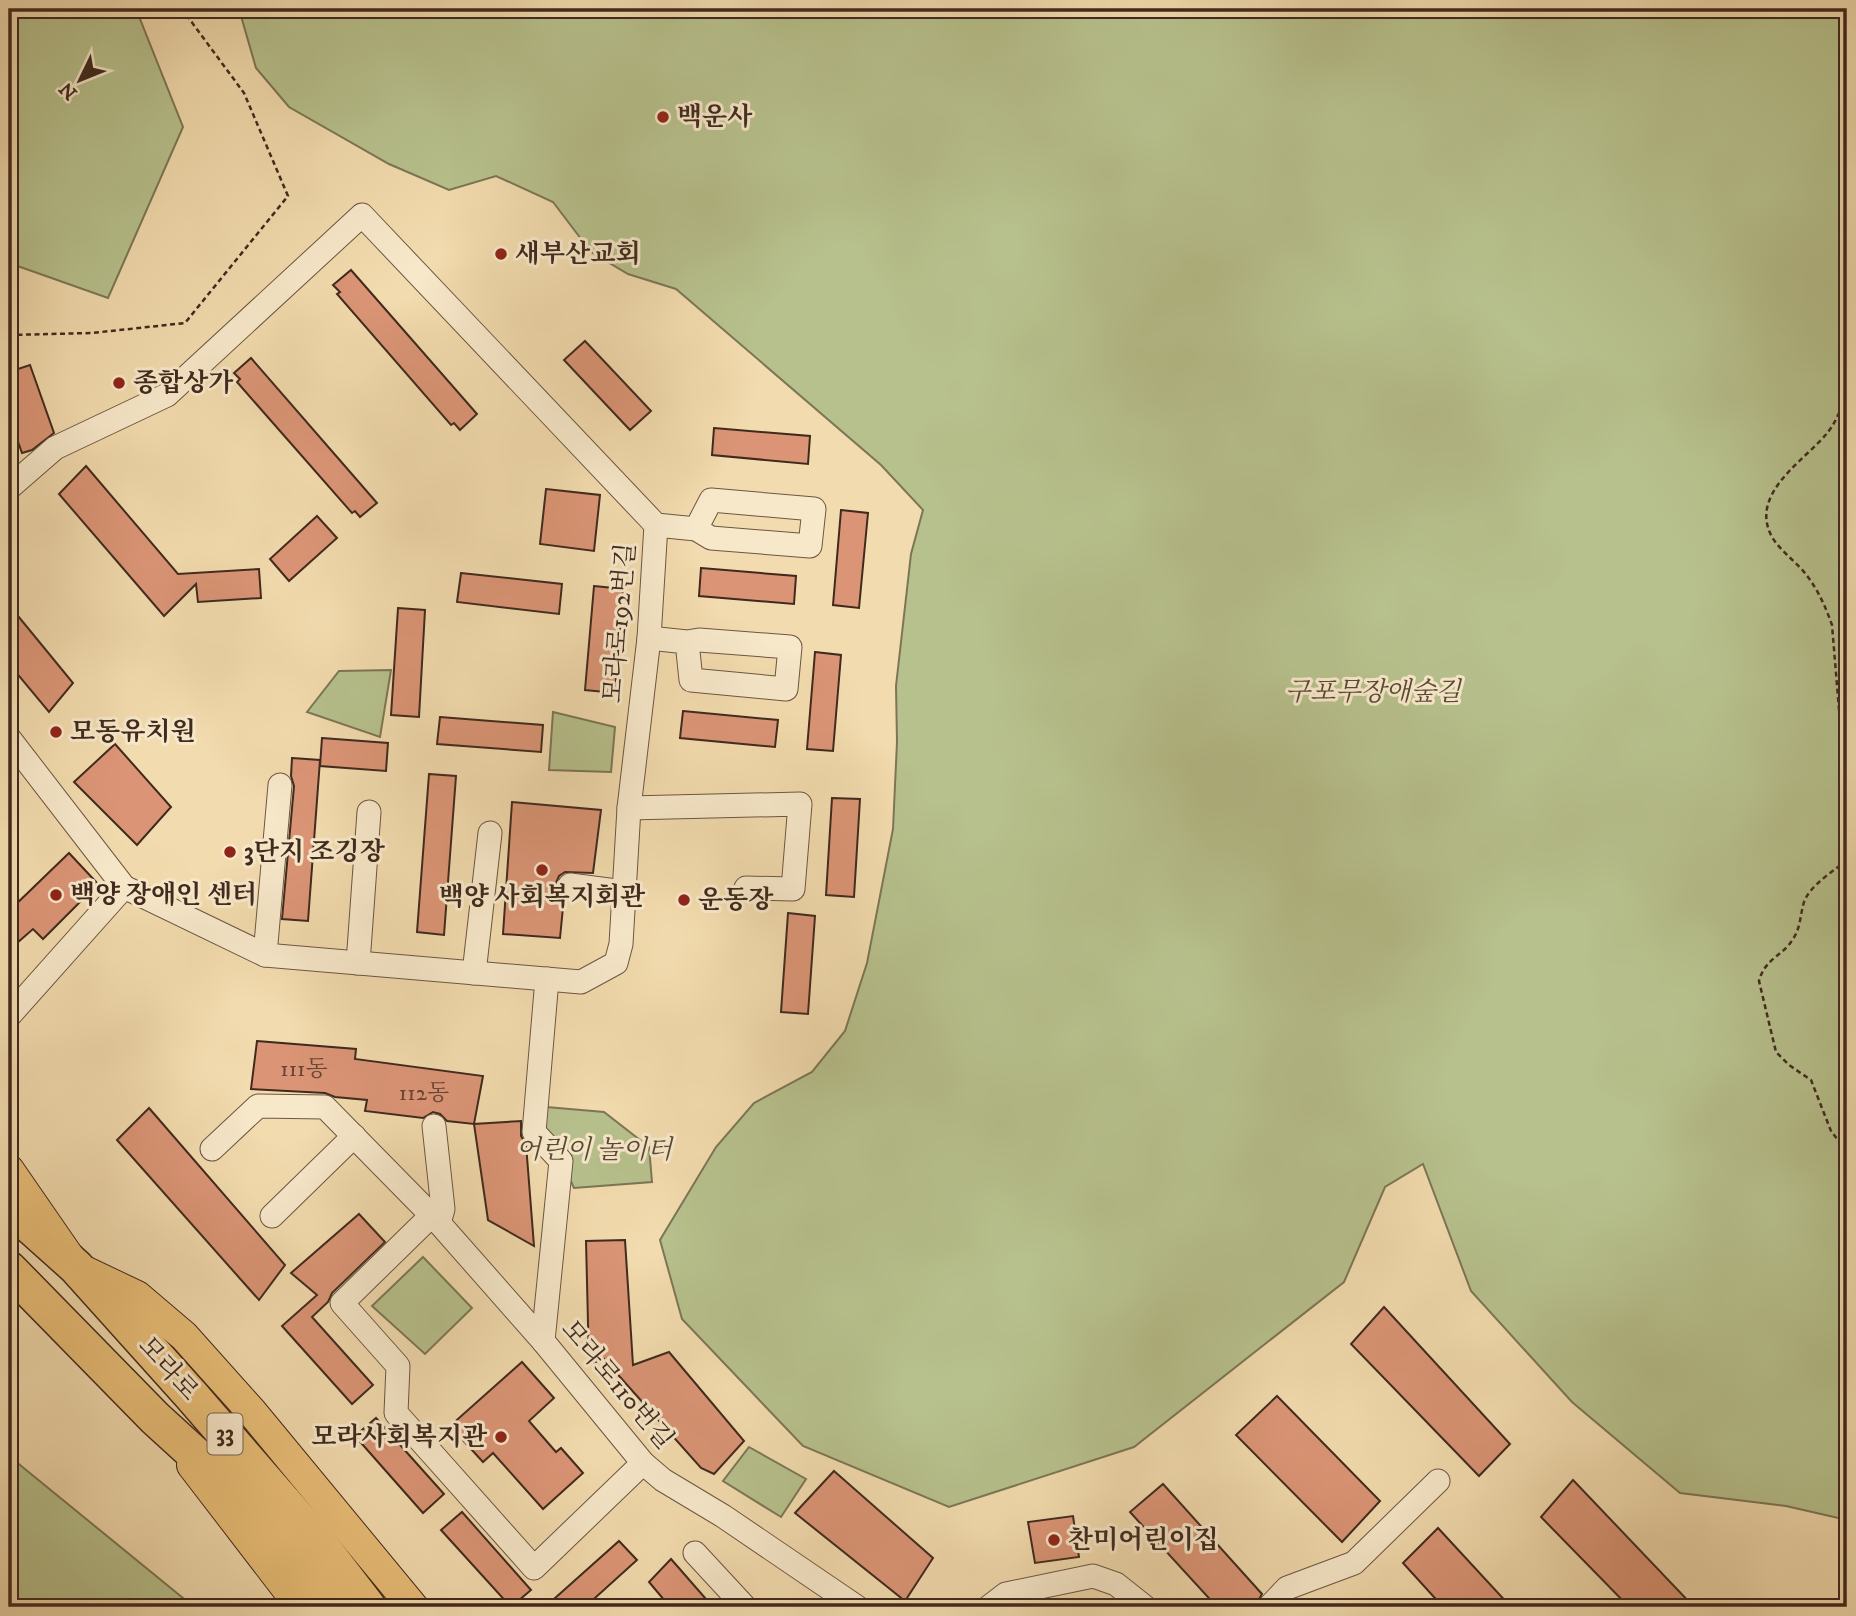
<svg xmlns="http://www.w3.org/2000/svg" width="1856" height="1616" font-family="'IM FELL DW Pica','Noto Serif KR',serif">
	<rect width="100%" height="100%" fill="#f2dbae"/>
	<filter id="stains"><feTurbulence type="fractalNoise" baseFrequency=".00286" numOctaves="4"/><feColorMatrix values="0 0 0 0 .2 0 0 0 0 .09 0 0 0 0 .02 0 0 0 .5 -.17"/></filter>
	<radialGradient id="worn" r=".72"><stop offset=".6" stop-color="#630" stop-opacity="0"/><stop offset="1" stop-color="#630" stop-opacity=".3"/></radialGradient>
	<!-- green -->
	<g fill="#b7c18d" stroke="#7c7656" stroke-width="2">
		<polygon points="9,9 136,9 183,127 108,298 9,263"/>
		<polygon points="239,9 1847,9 1847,1520 1786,1506 1680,1493 1572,1402 1471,1291 1423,1164 1385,1187 1344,1282 1134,1447 949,1507 803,1446 682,1319 660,1240 716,1147 754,1103 812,1072 845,1031 867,963 893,829 897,742 896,686 911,554 923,510 881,465 676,289 628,274 591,252 553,202 496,176 449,190 389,164 289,107 256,68"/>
		<polygon points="391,670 380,737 307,712 339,671"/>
		<polygon points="553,712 615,727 611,772 549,770"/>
		<polygon points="535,1106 604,1112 649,1147 652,1182 574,1188"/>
		<polygon points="423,1257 472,1308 425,1354 372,1306"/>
		<polygon points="749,1447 806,1479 781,1517 723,1481"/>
		<polygon points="9,1456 194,1607 9,1607"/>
	</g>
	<!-- building -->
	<g fill="#db9576" stroke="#402a1e" stroke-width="2">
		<polygon points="351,270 477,414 460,430 454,423 451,425 337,294 340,292 333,285"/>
		<polygon points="585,341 651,411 630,430 564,360"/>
		<polygon points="251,358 377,503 360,517 355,511 352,513 237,382 240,379 234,373"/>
		<polygon points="30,365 54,433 32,450 22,453 9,416 9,372"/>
		<polygon points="714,428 810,436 808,464 712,455"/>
		<polygon points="86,466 178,574 259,569 261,598 198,602 196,584 164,616 59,494"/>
		<polygon points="546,489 600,495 594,551 540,544"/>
		<polygon points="841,510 868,513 859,608 833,605"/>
		<polygon points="317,516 337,538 289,581 270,559"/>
		<polygon points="701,568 796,576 794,604 699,596"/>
		<polygon points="461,573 562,584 559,614 457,602"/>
		<polygon points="594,586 623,589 615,693 585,690"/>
		<polygon points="9,605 73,683 49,712 9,664"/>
		<polygon points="398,608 425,610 419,717 391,715"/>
		<polygon points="815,652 841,655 833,751 807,749"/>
		<polygon points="683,711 778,720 775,747 680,738"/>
		<polygon points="440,717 543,725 541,752 437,744"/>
		<polygon points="322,738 388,743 386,771 320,766"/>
		<polygon points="115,744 171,807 137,845 74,782"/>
		<polygon points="292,758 320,760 308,921 282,919 294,786 291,776"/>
		<polygon points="429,774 456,776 444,935 417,932"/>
		<polygon points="832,798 860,799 854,897 826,895"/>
		<polygon points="512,802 601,810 593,873 565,872 559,876 556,883 557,891 564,897 560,938 503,934"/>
		<polygon points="69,853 98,884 43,939 33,929 9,950 9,911"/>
		<polygon points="788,913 815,916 808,1014 781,1012"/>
		<polygon points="257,1041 356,1049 355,1059 483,1076 474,1124 447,1121 440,1114 433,1112 423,1118 365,1111 367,1100 335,1097 325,1093 251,1089"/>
		<polygon points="149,1108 285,1265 259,1300 117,1140"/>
		<polygon points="521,1121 521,1136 526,1144 534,1246 488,1220 474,1124"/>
		<polygon points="359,1214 385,1242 332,1293 328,1302 312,1317 373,1385 352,1404 282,1326 317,1295 291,1273"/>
		<polygon points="625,1240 633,1365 669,1352 744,1441 714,1474 701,1468 604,1359 589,1364 586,1241"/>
		<polygon points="1384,1307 1510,1444 1479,1476 1351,1344"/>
		<polygon points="522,1362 554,1398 529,1421 556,1452 561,1448 583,1473 543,1509 493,1453 483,1462 450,1426"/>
		<polygon points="1277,1396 1380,1501 1342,1542 1236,1435"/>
		<polygon points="376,1418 444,1494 423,1513 355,1436"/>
		<polygon points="834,1471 933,1558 905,1601 795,1513"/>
		<polygon points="1573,1480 1694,1607 1629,1607 1541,1517"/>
		<polygon points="1163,1484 1262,1594 1255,1607 1217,1607 1130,1512"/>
		<polygon points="462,1512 531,1590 511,1607 441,1530"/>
		<polygon points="1073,1516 1079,1557 1035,1563 1028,1522"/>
		<polygon points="1438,1528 1511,1607 1443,1607 1403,1563"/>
		<polygon points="619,1541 637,1560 585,1607 545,1607"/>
		<polygon points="671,1559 713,1607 670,1607 649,1582"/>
	</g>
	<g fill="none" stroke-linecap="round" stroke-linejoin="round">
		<defs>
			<g id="minor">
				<polyline points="9,488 55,448 167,395 362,215 656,525 649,638 629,808 621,944 616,963 581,982 265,955 124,887 9,738"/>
				<polyline points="656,525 696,529 711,500 814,509 810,546 711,538 696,529"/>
				<polyline points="649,638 687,642 699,640 790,647 786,689 691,680 687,642"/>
				<polyline points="629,808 800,804 793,889 746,888"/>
				<polyline points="570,885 624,892"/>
				<polyline points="265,955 280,785"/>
				<polyline points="358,963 369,812"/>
				<polyline points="474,973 490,833"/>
				<polyline points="9,1016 124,887"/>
				<polyline points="434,1126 443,1209 439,1223"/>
				<polyline points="212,1149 258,1106 325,1107 439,1223 543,1341 643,1463 663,1480 723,1516 857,1607"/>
				<polyline points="272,1216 354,1136"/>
				<polyline points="431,1216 342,1303 398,1366 396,1413 534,1568 643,1463"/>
				<polyline points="543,1341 561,1161 534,1132 547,979"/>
				<polyline points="695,1553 745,1607"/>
				<polyline points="989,1607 1006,1594 1093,1576 1116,1584 1145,1607"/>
				<polyline points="1269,1607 1287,1588 1354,1563 1438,1481"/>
			</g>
			<g id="major">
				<polyline points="9,1170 76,1267 137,1296 184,1336 252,1412 413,1607"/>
				<polyline points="192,1465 301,1607"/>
			</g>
			<g id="highway">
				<polyline points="9,1207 76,1267 191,1395 315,1538 368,1607"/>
				<polyline points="9,1269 155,1418 257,1511 336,1599"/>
			</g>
		</defs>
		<!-- minor casing -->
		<use href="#minor" stroke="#6c5642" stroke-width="25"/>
		<!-- major casing -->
		<use href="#major" stroke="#402a1e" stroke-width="32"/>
		<!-- highway casing -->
		<use href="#highway" stroke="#402a1e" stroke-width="38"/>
		<!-- path -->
		<g stroke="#402a1e" stroke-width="2.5" stroke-dasharray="5 3.5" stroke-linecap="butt">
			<polyline points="9,335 92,333 185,323 288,196 244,93 182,9"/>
			<polyline points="1847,362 1847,365"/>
			<path d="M1847,388C1843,404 1838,419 1828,432C1806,460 1748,493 1772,537C1781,552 1798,563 1808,577C1819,592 1826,608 1832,625L1843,758L1847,771"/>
			<path d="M1847,860C1834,871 1810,885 1804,902C1800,915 1801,927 1793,939C1783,956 1765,958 1759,981L1776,1052L1789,1065L1811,1080L1831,1131L1847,1152"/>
		</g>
		<!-- minor -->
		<use href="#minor" stroke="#f7e8ca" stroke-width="23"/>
		<!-- major -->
		<use href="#major" stroke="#e9be77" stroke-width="30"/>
		<!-- highway -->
		<use href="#highway" stroke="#e9be77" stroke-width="35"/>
	</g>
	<!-- markers -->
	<g fill="#8f2418" stroke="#f7e8ca" stroke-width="2.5">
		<circle cx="663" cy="117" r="7"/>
		<circle cx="501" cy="254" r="7"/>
		<circle cx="119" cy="383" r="7"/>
		<circle cx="56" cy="732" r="7"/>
		<circle cx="230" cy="852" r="7"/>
		<circle cx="542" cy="870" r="7"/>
		<circle cx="56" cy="895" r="7"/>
		<circle cx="684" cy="900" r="7"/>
		<circle cx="501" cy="1437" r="7"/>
		<circle cx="1054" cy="1540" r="7"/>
	</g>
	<g text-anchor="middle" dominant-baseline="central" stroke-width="6" stroke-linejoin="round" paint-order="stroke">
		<!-- number labels -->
		<g font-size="23" fill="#674534">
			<text x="304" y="1069">111동</text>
			<text x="424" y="1093">112동</text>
		</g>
		<!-- shield labels -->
		<rect fill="#f7e8ca" stroke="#776352" stroke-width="2" x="207.5" y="1413.5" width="35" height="41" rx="5"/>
		<g font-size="24" font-weight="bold" fill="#402a1e">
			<text x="225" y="1434">33</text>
		</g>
		<!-- poi labels -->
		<g font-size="26" font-weight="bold" fill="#402a1e" stroke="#f7e8ca" text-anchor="start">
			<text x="677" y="117">백운사</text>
			<text x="515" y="254">새부산교회</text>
			<text x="133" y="383">종합상가</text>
			<text x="70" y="732">모동유치원</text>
			<text x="244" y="852">3단지 조깅장</text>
			<text x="70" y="895">백양 장애인 센터</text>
			<text x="542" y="897" text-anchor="middle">백양 사회복지회관</text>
			<text x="698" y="900">운동장</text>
			<text x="487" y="1437" text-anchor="end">모라사회복지관</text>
			<text x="1068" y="1540">찬미어린이집</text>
		</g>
		<!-- street labels -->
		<g font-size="26" fill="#402a1e" stroke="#f7e8ca">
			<text transform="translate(620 623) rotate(-85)">모라로192번길</text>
			<text transform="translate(168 1369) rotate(48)">모라로</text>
			<text transform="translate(617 1385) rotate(50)">모라로110번길</text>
		</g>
		<!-- park labels -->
		<g font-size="26" font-style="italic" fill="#584834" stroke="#f7e8ca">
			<text x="1373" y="692">구포무장애숲길</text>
			<text x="594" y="1150">어린이 놀이터</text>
		</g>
	</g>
	<!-- margin -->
	<rect width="1856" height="1616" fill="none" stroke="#f2dbae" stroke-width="35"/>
	<rect x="10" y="10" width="1835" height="1595" fill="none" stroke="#402a1e" stroke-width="3.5"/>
	<rect x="18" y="18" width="1821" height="1581" fill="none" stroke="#402a1e" stroke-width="2"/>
	<!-- north arrow -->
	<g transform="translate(80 80) rotate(227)" stroke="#f7e8ca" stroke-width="5" paint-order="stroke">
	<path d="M0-5L12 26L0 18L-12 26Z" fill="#402a1e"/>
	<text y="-10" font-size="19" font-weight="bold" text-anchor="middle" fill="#402a1e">N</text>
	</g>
	<rect width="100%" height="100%" filter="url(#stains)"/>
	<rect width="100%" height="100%" fill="url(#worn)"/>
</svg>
